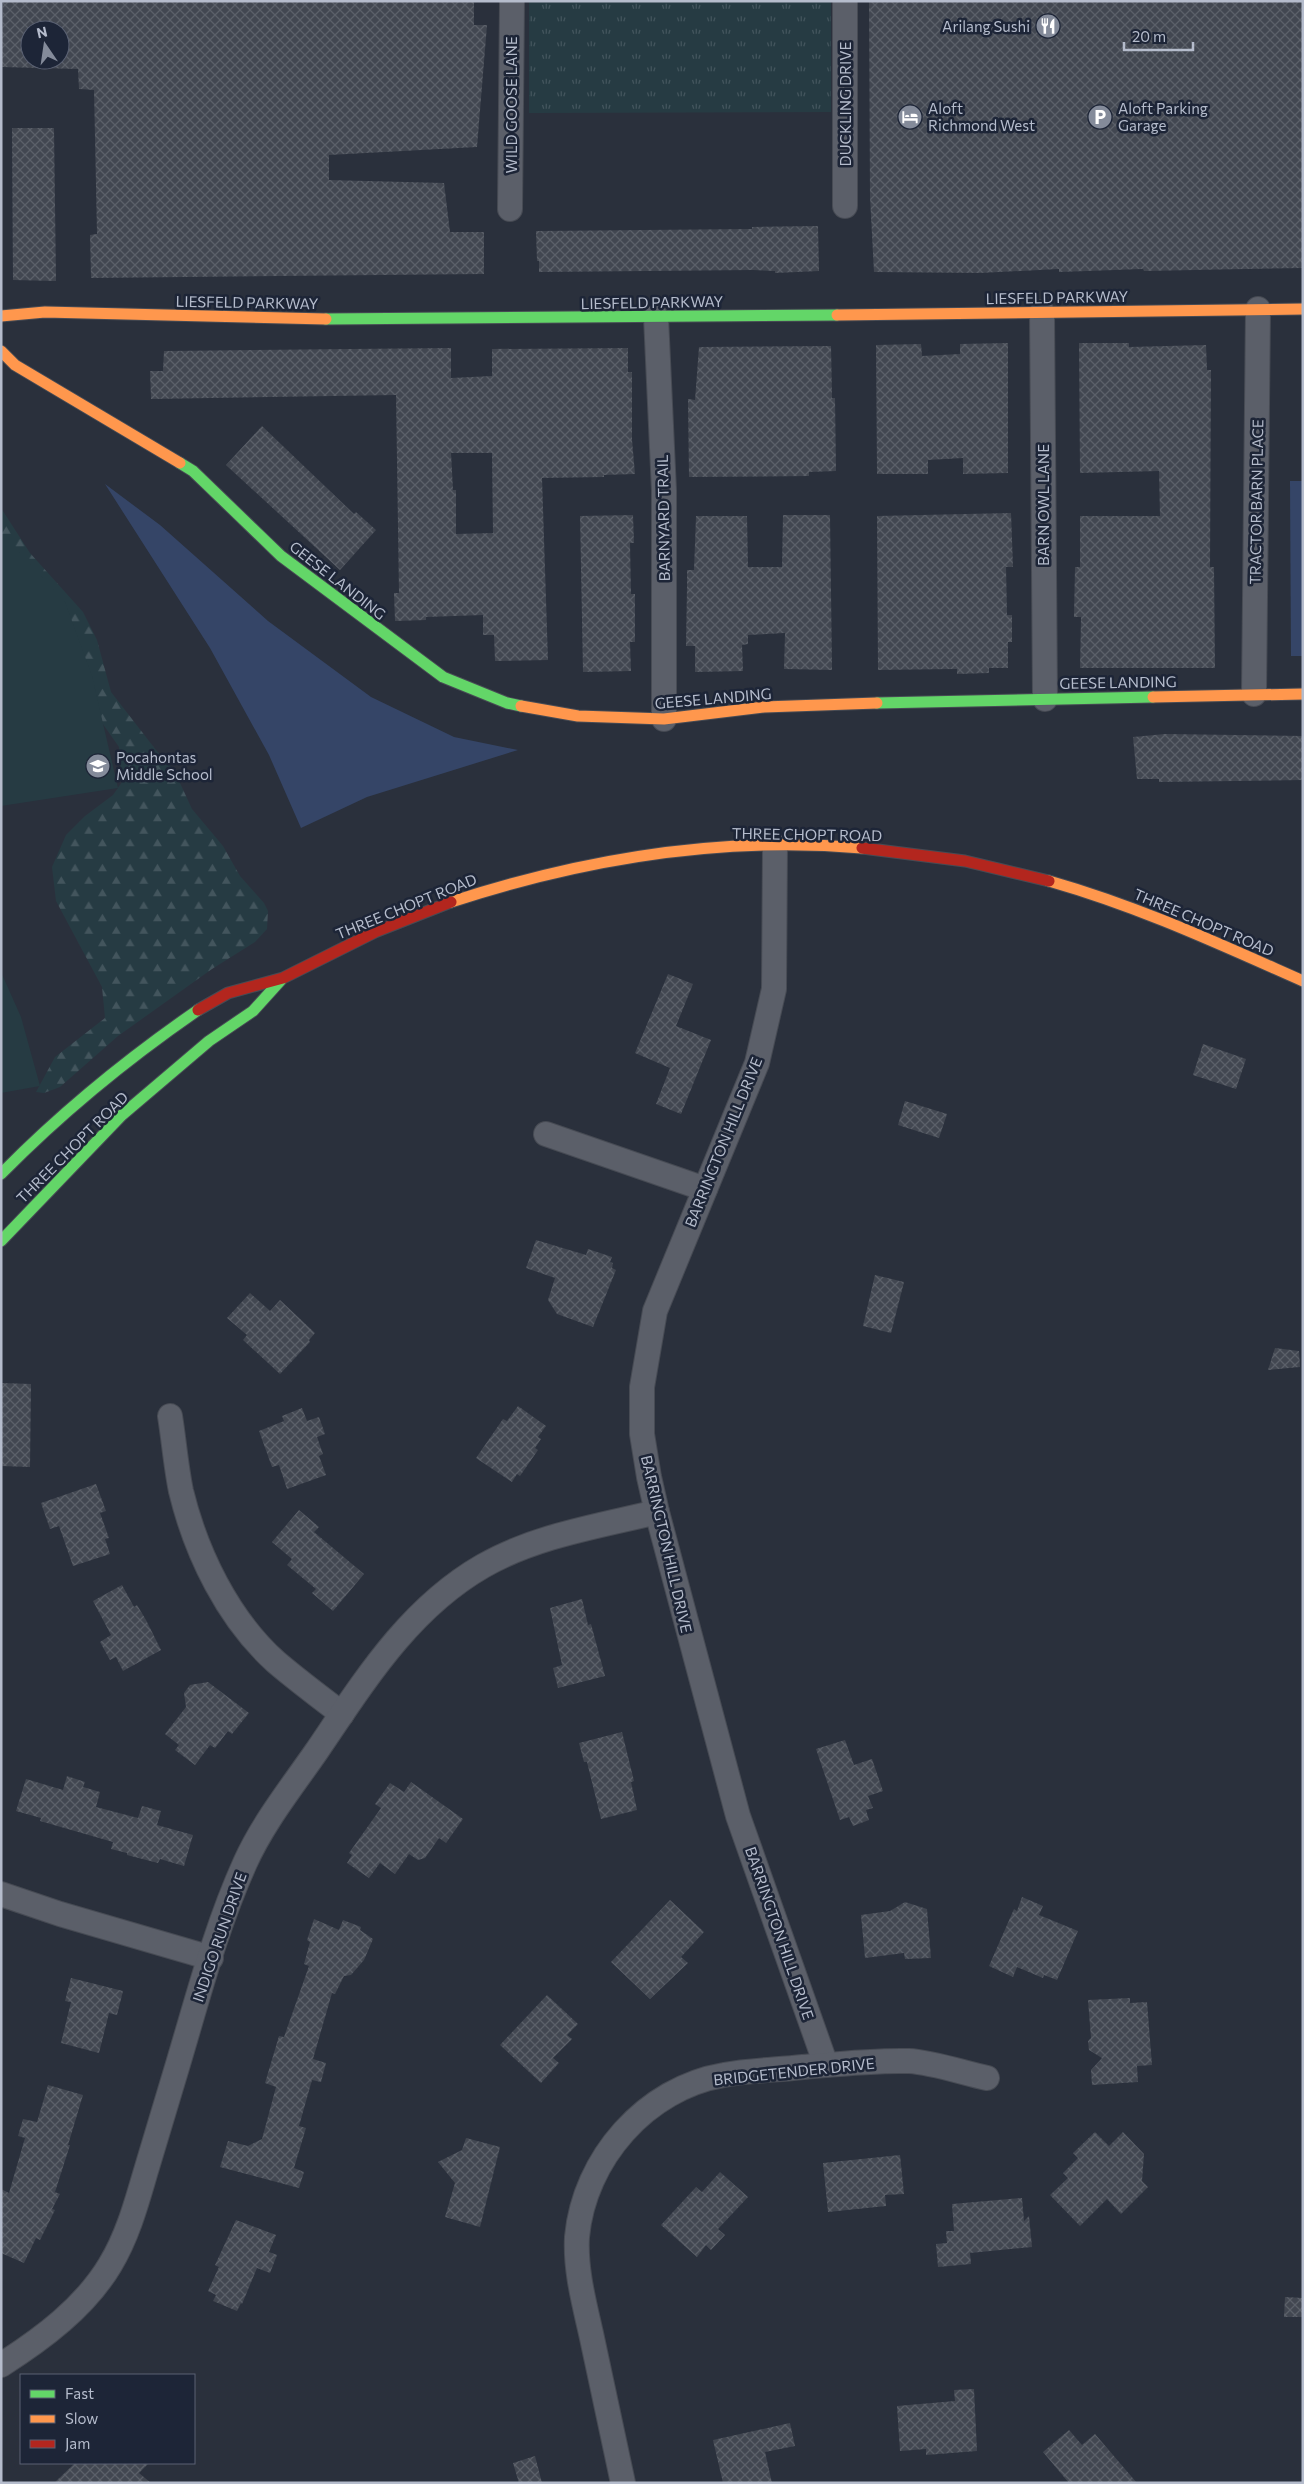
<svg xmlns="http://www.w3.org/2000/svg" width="1304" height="2484" font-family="Commissioner,sans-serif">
	<defs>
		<pattern id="grass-tufts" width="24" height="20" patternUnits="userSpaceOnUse" patternTransform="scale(1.25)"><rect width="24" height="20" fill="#263b43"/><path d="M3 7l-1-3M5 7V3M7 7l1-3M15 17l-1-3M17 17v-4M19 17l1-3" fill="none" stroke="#43555d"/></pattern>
		<pattern id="forest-firs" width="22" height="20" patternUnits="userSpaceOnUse" patternTransform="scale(1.25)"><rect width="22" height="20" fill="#263b43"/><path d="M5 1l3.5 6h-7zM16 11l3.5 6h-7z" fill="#43555d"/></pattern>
		<pattern id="building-cross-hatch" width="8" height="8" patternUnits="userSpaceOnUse" patternTransform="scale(1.25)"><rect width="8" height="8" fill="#424751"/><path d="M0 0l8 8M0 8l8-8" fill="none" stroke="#5b6069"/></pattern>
	</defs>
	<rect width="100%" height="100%" fill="#2a303c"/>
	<!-- grass -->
	<polygon fill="url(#grass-tufts)" points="529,1 831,1 831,112 529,113"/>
	<!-- forest -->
	<polygon fill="url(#forest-firs)" points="1,508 30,553 83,612 97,640 111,692 156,750 174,770 192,809 223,846 240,876 264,903 268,911 267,929 255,942 212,969 118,1036 60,1087 44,1093 36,1092 55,1057 105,1018 102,987 56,901 52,867 66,835 85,816 113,795 122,782 119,747 79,690 4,546 1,537"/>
	<!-- pitch -->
	<g fill="#263b43">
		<polygon points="1,540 19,552 65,602 92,676 118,788 1,806"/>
		<polygon points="1,972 21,1017 40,1086 1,1093"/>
	</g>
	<!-- water -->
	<g fill="#354567">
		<polygon points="1290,481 1303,481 1303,656 1291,656"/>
		<polygon points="105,484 160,525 268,621 371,697 454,737 518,750 367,797 301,828 269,755 210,648"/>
	</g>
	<!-- building -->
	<g fill="url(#building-cross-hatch)" fill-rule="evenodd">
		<path d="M3,1H474V25H487L477,147L329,155V180L444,183L450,232H484V274L91,278L90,235L97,234L94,90L79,89L78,69L1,67ZM30,30H60V60H30Z"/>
		<polygon points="869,1 1303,1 1303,268 1144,271 1143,269 1059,272 1059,269 980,273 874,272 870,197"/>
		<polygon points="12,128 54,128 56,281 13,280"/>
		<polygon points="818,226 819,271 775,273 775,271 753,270 539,272 539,261 537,261 536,231 752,229 752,227"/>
		<polygon points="1008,343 1008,473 963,474 963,458 928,460 928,474 877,474 876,345 921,344 922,356 960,354 960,344"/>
		<polygon points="1079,343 1129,343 1129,347 1206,345 1207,370 1211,370 1210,567 1214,567 1215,668 1080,668 1081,617 1074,617 1075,567 1080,567 1080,516 1160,516 1159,471 1080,473"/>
		<polygon points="831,346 832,398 835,398 836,471 809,472 809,476 689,477 688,399 695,400 699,347"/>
		<path d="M451,348V378L492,376V349L628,348V372H632V440L635,474L604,475V477L542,478L548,660L495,661L494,635H483V615L426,617V620L395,621L394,593H399L396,395L151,399L150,371H163L164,351ZM451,453H492L493,533L456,534V490H453Z"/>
		<polygon points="262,426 354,514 356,512 376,530 340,570 226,465"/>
		<polygon points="1011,513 1013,567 1006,567 1007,615 1012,615 1012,642 1008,642 1008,668 989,668 989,673 957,674 957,669 878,670 877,516"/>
		<polygon points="633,515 634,543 630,543 631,594 635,594 635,642 630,642 631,671 583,672 580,516"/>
		<polygon points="783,515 830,515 832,670 784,669 785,633 748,635 748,644 742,645 743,671 695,672 695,646 686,646 687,586 687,570 694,570 696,516 747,516 748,567 782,567"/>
		<polygon points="1165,734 1303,736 1303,780 1159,782 1159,779 1137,779 1133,737"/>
		<polygon points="668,974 693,984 676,1026 711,1040 681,1114 656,1104 670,1068 635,1053"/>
		<polygon points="1203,1044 1246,1059 1236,1089 1193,1075"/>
		<polygon points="905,1101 947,1114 939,1138 898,1125"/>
		<polygon points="536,1240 586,1255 588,1249 612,1257 610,1262 613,1263 612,1268 616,1270 593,1327 557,1314 548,1300 555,1278 526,1268"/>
		<polygon points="875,1275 904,1282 891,1333 863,1326"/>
		<polygon points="250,1293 270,1311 280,1300 315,1333 309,1340 310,1342 280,1374 243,1340 247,1335 227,1318"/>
		<polygon points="1275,1348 1299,1351 1300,1367 1268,1370"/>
		<polygon points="1,1383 31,1384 30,1467 1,1466"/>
		<polygon points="518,1406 546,1426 538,1437 541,1439 535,1448 538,1450 520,1476 517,1474 512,1482 476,1458 503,1419 507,1421"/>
		<polygon points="302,1408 307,1421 319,1417 325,1434 317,1437 323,1454 319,1456 326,1475 287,1489 279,1465 272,1467 259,1431 284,1421 282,1416"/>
		<polygon points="96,1484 106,1511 100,1513 109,1538 105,1539 110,1554 73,1566 59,1526 50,1529 41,1503"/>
		<polygon points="299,1510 319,1527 314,1532 364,1574 333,1611 312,1593 316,1589 287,1565 292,1559 272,1542"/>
		<polygon points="122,1585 134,1607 137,1605 146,1620 161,1650 123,1671 116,1657 110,1660 100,1642 111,1635 93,1601"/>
		<polygon points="582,1599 588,1625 591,1624 605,1676 558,1688 553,1668 562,1665 550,1608"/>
		<polygon points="208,1682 249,1713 232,1734 228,1731 215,1748 210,1745 195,1765 175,1750 179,1745 165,1734 186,1707 184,1693 190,1685"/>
		<polygon points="622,1732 634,1781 631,1782 637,1810 601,1819 587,1762 584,1762 579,1743"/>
		<polygon points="845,1740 854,1765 872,1759 883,1791 868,1796 873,1808 866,1810 869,1820 853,1826 849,1817 840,1820 816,1749"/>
		<polygon points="67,1776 85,1782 83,1787 100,1792 96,1807 138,1818 142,1806 161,1811 157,1825 193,1835 184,1866 160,1859 158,1863 127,1855 127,1853 111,1849 113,1842 40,1821 41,1818 16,1811 26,1779 63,1790"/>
		<polygon points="411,1782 463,1819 446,1843 439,1838 425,1858 418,1860 409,1854 395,1874 380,1863 369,1878 347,1863 352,1855 349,1853 381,1808 375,1804 390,1783 404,1792"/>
		<polygon points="1022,1897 1043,1906 1039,1915 1078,1931 1057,1980 1044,1975 1043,1978 1017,1967 1013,1977 989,1966 1014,1909 1017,1911"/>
		<polygon points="670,1900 704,1932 681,1957 688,1963 650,1999 611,1962"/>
		<polygon points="905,1902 927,1909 931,1958 905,1959 904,1953 865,1958 861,1915 890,1911"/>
		<polygon points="314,1919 339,1930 343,1920 361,1927 360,1930 373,1939 364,1960 351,1975 344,1976 335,1994 332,1993 313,2059 326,2063 321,2082 312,2080 299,2126 306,2128 294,2168 304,2172 299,2188 220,2167 228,2141 248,2146 262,2139 276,2087 265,2083 279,2036 284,2037 309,1966 304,1964 310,1942 307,1940"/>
		<polygon points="71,1978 123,1991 117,2015 109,2013 99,2053 61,2043 71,2002 65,2001"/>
		<polygon points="547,1995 578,2024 567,2035 572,2039 553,2058 559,2063 541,2083 500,2045"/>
		<polygon points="1130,1998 1130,2003 1147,2002 1152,2065 1137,2066 1138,2082 1092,2085 1091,2070 1102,2058 1089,2050 1088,2041 1091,2038 1088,2000"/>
		<polygon points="48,2085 83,2095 68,2145 70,2145 55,2192 60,2194 52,2209 55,2210 40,2240 36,2238 24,2263 1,2253 1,2189 9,2193 25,2138 18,2136 23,2119 37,2122"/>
		<polygon points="1095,2132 1109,2146 1123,2132 1144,2154 1142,2181 1148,2187 1121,2214 1107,2199 1080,2226 1050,2195 1068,2178 1063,2173 1078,2158 1073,2153"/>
		<polygon points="466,2138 500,2147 480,2227 445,2217 455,2183 438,2162 462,2150"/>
		<polygon points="900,2155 904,2194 885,2195 886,2206 828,2212 823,2163"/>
		<polygon points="720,2172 748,2197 718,2229 725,2235 711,2250 706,2245 697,2257 661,2225 696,2187 702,2192"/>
		<polygon points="1022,2198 1024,2221 1029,2216 1032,2247 970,2253 971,2264 938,2267 936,2244 947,2243 946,2231 954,2231 952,2204"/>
		<polygon points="236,2220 276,2235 269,2252 277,2255 270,2273 257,2268 242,2304 241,2303 237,2311 213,2301 216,2295 208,2291 219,2267 215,2265"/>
		<polygon points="1285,2297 1303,2298 1303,2317 1284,2317"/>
		<polygon points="974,2389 977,2451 926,2455 926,2449 900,2451 897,2406 955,2401 954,2390"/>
		<polygon points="790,2423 795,2446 765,2452 772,2483 723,2483 713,2440"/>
		<polygon points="1069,2430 1082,2445 1095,2434 1137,2483 1069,2483 1043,2452"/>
		<polygon points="535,2456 542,2483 519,2483 513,2463"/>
		<polygon points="75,2463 149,2463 139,2473 151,2483 54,2483"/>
	</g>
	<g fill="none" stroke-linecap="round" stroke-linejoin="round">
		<defs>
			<g id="street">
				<polyline points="845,1 845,206"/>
				<polyline points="510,209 512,1"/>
				<polyline points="1042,312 1045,699"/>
				<polyline points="656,317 664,491 664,719"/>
				<polyline points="1254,694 1258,309"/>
				<polyline points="775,845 774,989 757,1063 655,1311 642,1387 642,1434 649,1477 657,1512 738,1816 826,2065"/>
				<polyline points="546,1134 705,1189"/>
				<path d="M170,1416C174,1441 176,1467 181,1491C196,1553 228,1619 276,1662C297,1680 320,1697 342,1714"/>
				<polyline points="1,1894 60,1914 211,1958"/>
				<path d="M1,2365C42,2339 85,2307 110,2265C127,2237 136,2205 145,2174C156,2137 167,2101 178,2064C198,1997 216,1927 245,1863C263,1823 291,1788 316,1752C363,1683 408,1609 483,1566C535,1536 599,1526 657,1512"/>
				<path d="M623,2483C613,2435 602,2386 592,2338C585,2306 575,2271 577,2237C584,2159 646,2088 724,2075C750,2070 777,2070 803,2067C838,2064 875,2060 909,2061C931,2062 964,2073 987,2078"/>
			</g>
			<g id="fast">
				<polyline points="326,319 837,315"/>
				<polyline points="180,463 193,471 281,556 443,677 507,703 521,706"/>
				<polyline points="877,703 1153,697"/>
				<path d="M1,1174C61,1113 127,1059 198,1010"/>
				<polyline points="1,1241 122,1115 209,1041 253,1011 281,980"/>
			</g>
			<g id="slow">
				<polyline points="837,315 1303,309"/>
				<polyline points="1,316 45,312 326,319"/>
				<polyline points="1,351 15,365 180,463"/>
				<polyline points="1153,697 1303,694"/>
				<polyline points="521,706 578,716 664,719 764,707 877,703"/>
				<path d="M1049,881C1140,907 1217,943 1303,981"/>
				<path d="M451,902C583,859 724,836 862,848"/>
			</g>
			<g id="jam">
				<polyline points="862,848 965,861 1049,881"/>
				<polyline points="198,1010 228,993 283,978 375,932 451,902"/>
			</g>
		</defs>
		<!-- street casing -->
		<use href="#street" stroke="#474b54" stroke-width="26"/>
		<!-- fast casing -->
		<use href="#fast" stroke="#474b54" stroke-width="13"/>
		<!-- slow casing -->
		<use href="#slow" stroke="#474b54" stroke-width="13"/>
		<!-- jam casing -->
		<use href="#jam" stroke="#474b54" stroke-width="13"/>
		<!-- street -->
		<use href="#street" stroke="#5b5f69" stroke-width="24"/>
		<!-- fast -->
		<use href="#fast" stroke="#63d668" stroke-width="11"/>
		<!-- slow -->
		<use href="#slow" stroke="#ff974d" stroke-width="11"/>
		<!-- jam -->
		<use href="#jam" stroke="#b3261e" stroke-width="11"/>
	</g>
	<!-- icons -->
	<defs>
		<symbol id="restaurant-disc" viewBox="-11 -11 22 22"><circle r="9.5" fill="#848b9a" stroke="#1d2537"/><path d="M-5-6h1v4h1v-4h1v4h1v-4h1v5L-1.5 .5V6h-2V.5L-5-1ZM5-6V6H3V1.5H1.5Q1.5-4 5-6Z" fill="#fff"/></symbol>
		<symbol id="hotel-disc" viewBox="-11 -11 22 22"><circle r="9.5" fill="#848b9a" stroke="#1d2537"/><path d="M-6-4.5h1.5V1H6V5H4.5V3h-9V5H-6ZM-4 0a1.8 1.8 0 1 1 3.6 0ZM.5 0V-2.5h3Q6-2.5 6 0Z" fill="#fff"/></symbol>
		<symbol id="parking-disc" viewBox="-11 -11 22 22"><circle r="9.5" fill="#848b9a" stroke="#1d2537"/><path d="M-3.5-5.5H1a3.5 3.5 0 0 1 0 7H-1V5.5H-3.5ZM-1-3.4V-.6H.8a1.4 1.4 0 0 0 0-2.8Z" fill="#fff"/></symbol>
		<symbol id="school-disc" viewBox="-11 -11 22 22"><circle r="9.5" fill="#848b9a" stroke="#1d2537"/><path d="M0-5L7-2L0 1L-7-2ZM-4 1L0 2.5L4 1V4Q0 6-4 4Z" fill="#fff"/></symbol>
	</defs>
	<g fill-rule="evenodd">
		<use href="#restaurant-disc" x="1034" y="12" width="28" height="28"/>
		<use href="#hotel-disc" x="896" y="103" width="28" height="28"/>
		<use href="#parking-disc" x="1086" y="103" width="28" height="28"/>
		<use href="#school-disc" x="84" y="752" width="28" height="28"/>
	</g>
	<g text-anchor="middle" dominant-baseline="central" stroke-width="5" stroke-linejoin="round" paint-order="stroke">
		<!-- poi labels -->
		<g font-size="15" fill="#b5bccc" stroke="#1d2537" text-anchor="start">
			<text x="1030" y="26" text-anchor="end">Arilang Sushi</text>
			<text x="928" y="108">Aloft<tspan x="928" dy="17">Richmond West</tspan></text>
			<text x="1118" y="108">Aloft Parking<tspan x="1118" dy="17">Garage</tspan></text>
			<text x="116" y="757">Pocahontas<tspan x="116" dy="17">Middle School</tspan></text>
		</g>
		<!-- street labels -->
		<g font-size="15" fill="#b5bccc" stroke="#1d2537">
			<text transform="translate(845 104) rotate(-90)">DUCKLING DRIVE</text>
			<text transform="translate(511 105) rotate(-90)">WILD GOOSE LANE</text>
			<text transform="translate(1057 297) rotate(-1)">LIESFELD PARKWAY</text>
			<text transform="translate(247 302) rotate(1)">LIESFELD PARKWAY</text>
			<text transform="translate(652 302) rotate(-1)">LIESFELD PARKWAY</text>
			<text transform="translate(1256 502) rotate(-89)">TRACTOR BARN PLACE</text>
			<text transform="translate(1043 505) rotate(-90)">BARN OWL LANE</text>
			<text transform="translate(663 518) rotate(-91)">BARNYARD TRAIL</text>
			<text transform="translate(338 580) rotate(38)">GEESE LANDING</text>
			<text transform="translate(1118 682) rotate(-1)">GEESE LANDING</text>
			<text transform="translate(713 698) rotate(-5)">GEESE LANDING</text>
			<text transform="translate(807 834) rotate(1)">THREE CHOPT ROAD</text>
			<text transform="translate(406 906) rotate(-22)">THREE CHOPT ROAD</text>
			<text transform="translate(1204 922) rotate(23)">THREE CHOPT ROAD</text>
			<text transform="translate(723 1142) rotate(-68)">BARRINGTON HILL DRIVE</text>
			<text transform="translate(72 1147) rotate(-45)">THREE CHOPT ROAD</text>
			<text transform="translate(667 1544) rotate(77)">BARRINGTON HILL DRIVE</text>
			<text transform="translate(780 1933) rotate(71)">BARRINGTON HILL DRIVE</text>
			<text transform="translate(219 1937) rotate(-71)">INDIGO RUN DRIVE</text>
			<text transform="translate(794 2071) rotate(-6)">BRIDGETENDER DRIVE</text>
		</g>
	</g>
	<!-- border -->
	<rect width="1304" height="2484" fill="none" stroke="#b5bccc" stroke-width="5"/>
	<!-- legend -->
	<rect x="20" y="2374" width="175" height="90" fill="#1d2537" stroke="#5a6173"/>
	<rect x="30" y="2390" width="25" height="8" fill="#63d668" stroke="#5a6173"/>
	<text x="65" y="2399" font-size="15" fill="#b5bccc">Fast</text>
	<rect x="30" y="2415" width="25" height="8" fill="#ff974d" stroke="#5a6173"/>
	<text x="65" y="2424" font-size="15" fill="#b5bccc">Slow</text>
	<rect x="30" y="2440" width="25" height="8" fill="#b3261e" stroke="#5a6173"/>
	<text x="65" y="2449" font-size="15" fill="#b5bccc">Jam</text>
	<!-- north arrow -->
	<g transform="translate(45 45) rotate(347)"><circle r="24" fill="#1d2537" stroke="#5a6173"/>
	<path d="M0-4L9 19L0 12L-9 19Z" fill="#848b9a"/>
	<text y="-8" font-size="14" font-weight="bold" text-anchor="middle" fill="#b5bccc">N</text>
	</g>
	<!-- scale -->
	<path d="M1124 42v8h69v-8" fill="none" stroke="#b5bccc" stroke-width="2.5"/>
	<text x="1132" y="42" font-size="15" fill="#b5bccc" stroke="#1d2537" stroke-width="4" paint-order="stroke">20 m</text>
</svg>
